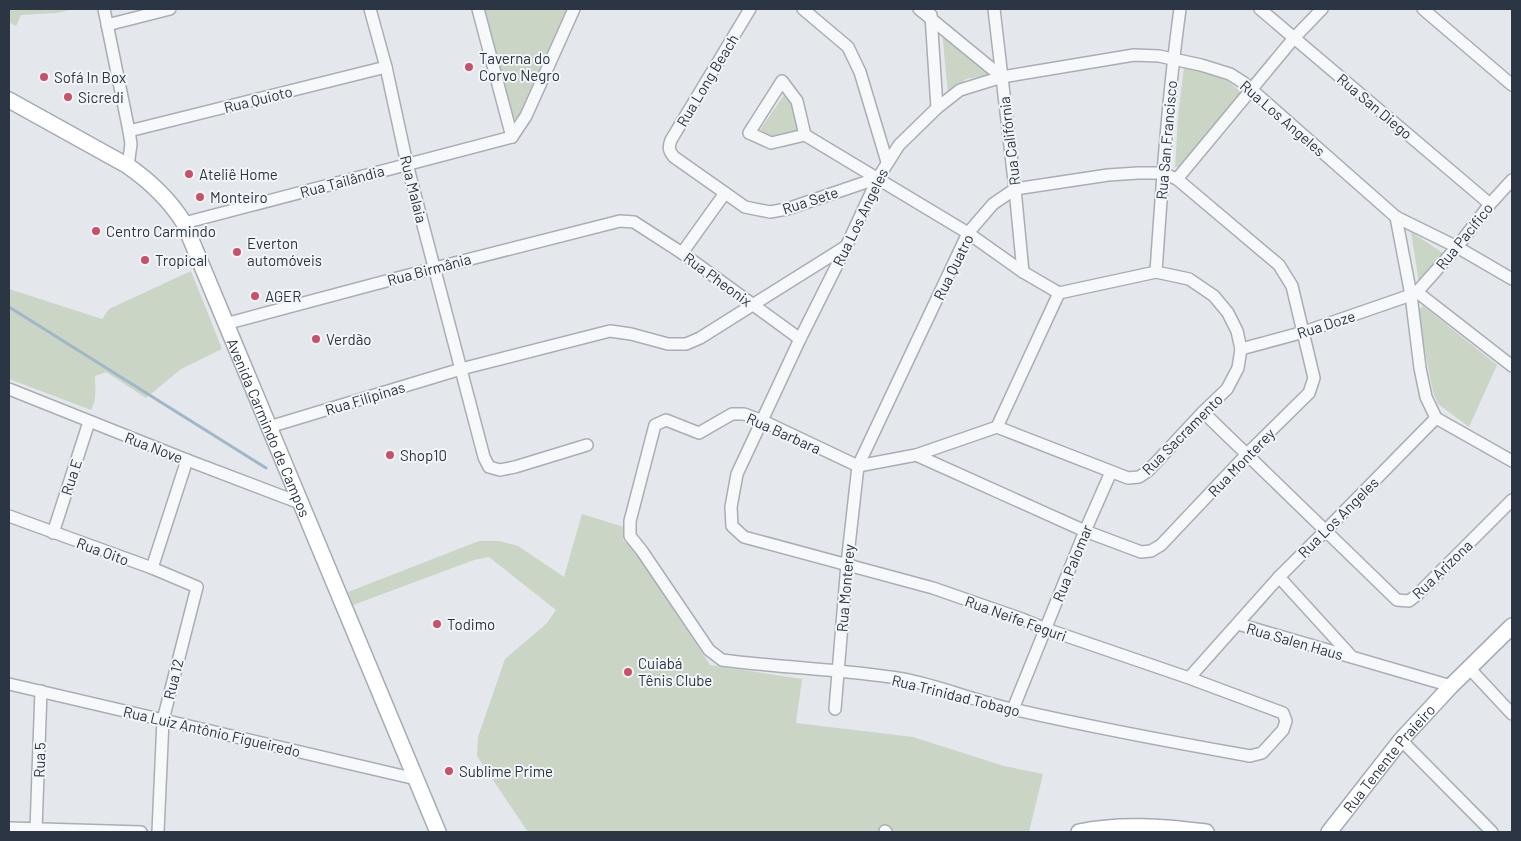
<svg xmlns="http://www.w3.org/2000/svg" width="1521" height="841" font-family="Barlow,sans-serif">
	<rect width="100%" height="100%" fill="#e4e7eb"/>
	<!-- green -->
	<g fill="#cad5c5">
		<polygon points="9,9 73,9 57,13 21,15 16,26 9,22"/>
		<polygon points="485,9 568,9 521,120 509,118"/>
		<polygon points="942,31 989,75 966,79 948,94"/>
		<polygon points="1184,67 1201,70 1220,75 1245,95 1189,160 1175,168 1178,117"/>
		<polygon points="784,95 793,104 798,133 775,140 760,130"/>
		<polygon points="1411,232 1446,255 1419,283"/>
		<path d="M191,271L222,349L181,369L146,398L106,372L95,376C95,387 97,400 91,410L9,379V289L102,319L109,309Z"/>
		<polygon points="1423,306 1497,365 1469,427 1438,404 1433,392 1417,311"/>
		<polygon points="582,514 627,528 623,540 632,547 710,665 802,679 796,723 913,737 1004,766 1043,774 1029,832 528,832 477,756 478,737 505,659 546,624 556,610 489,557 474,560 353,605 348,592 479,541 499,541 518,546 564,577"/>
	</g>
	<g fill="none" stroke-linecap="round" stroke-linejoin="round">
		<!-- stream -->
		<polyline stroke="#a0b6c9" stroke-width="3" points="9,307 266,468"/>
		<defs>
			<g id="minor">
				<polyline points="104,9 129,131 131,144 128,166"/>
				<polyline points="370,9 386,67 407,164 484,457 489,467 500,470 515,467 587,445"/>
				<polyline points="478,9 512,137"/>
				<path d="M750,9L671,140C668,148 669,151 674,157L745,207L770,212L787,209L878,178"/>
				<polyline points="803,9 848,47 860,72 887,162"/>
				<polyline points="919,9 1002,77"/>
				<polyline points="994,9 1015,189 1023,272"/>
				<polyline points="1260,9 1490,204"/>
				<polyline points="1423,9 1512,85"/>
				<polyline points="931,15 937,108"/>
				<polyline points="107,25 170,9"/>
				<polyline points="129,131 386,67"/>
				<polyline points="805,135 797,101 782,81 749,133 771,143 805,135 968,233 1023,272 1059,293"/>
				<polyline points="512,137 526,116 574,9"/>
				<polyline points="1177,179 1294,38 1322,9"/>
				<polyline points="1396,217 1457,247 1512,279"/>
				<polyline points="184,223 512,137"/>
				<polyline points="682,253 725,193"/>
				<polygon points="1156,272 1189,279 1214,296 1228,313 1237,331 1241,349 1238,368 1227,389 1203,412 1148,471 1139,477 1128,478 997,427 1059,293"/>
				<path d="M1156,272C1162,184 1168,96 1180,9"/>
				<polyline points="1417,292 1457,247 1490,204 1512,180"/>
				<polyline points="225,324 435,268 620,221 634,222 682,253 800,339"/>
				<polyline points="1241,349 1304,332 1411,295 1417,292 1512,366"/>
				<polyline points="9,389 187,460 300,503"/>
				<polyline points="1203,412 1397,600 1409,601 1418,594 1512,500"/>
				<polyline points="1436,418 1512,461"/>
				<polyline points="269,427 461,369 610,331 631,334 668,344 686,344 700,338 845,247"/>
				<path d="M997,427L916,455L858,466L763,421L744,414H732L699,433L666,420L655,425L630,521V536L642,551L709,650L722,660C782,668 843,669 903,679C940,686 975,701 1012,709C1091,727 1171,742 1250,756L1262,753L1283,730L1286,721L1283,713L1189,678L1046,629L1022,619L933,588L744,537L732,526L731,507L737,474L800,339L846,247L878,178L899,145L937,108L960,90L1002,77L1134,55L1159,56L1201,65L1230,74L1244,83L1396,217L1411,295L1420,368L1426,397L1436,418L1325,531L1279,577L1189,678"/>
				<polyline points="9,516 152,568 197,587 163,720 158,832"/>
				<polyline points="53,533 89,422"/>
				<polyline points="152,568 187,460"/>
				<polyline points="1279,577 1352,657"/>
				<polyline points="1238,624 1451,686"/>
				<polyline points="1470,669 1512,714"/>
				<polyline points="9,684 416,779"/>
				<polyline points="835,709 847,564 858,466 968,233 993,204 1015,189 1108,175 1138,173 1162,173 1177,179 1279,265 1292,286 1314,378 1309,393 1247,454 1161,545 1151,551 1141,552 1085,531 916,455"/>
				<polyline points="1013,709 1085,531 1111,472"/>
				<polyline points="1401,740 1492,832"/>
				<polyline points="9,828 141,832"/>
				<polyline points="36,829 41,691"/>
				<polyline points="885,831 886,832"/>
			</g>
			<g id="major">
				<path id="s1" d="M9,100L128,166C151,182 169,199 184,223C267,427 355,628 438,832"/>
				<path d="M1079,832C1121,823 1164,827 1206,832"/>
				<path id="s2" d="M1329,832L1401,740L1451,686L1512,626"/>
			</g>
		</defs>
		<!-- minor casing -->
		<use href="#minor" stroke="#a9aeb5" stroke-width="14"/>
		<!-- major casing -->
		<use href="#major" stroke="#a3acb6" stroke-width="18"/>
		<!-- minor -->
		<use href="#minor" stroke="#f6f8f9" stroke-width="11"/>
		<!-- major -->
		<use href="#major" stroke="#fff" stroke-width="15"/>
	</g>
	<!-- markers -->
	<g fill="#ca4f68" stroke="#f3f6f8" stroke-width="2">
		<circle cx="469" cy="67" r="5"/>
		<circle cx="44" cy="77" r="5"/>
		<circle cx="68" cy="97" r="5"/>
		<circle cx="189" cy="174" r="5"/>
		<circle cx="200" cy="197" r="5"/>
		<circle cx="96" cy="231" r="5"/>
		<circle cx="237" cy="252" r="5"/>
		<circle cx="145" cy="260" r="5"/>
		<circle cx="255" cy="296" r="5"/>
		<circle cx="316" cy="339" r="5"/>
		<circle cx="390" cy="455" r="5"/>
		<circle cx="437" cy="624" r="5"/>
		<circle cx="628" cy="672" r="5"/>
		<circle cx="449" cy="771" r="5"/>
	</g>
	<g text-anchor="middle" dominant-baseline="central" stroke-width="4" stroke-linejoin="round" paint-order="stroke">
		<!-- poi labels -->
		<g font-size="15" fill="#2c3543" stroke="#f3f6f8" text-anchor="start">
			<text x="479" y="58">Taverna do<tspan x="479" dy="17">Corvo Negro</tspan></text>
			<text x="54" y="77">Sofá In Box</text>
			<text x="78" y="97">Sicredi</text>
			<text x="199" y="174">Ateliê Home</text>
			<text x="210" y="197">Monteiro</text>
			<text x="106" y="231">Centro Carmindo</text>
			<text x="247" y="243">Everton<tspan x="247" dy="17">automóveis</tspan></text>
			<text x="155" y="260">Tropical</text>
			<text x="265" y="296">AGER</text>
			<text x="326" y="339">Verdão</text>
			<text x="400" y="455">Shop10</text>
			<text x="447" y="624">Todimo</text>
			<text x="638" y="663">Cuiabá<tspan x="638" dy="17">Tênis Clube</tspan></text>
			<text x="459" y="771">Sublime Prime</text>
		</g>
		<!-- street labels -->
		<g font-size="15" fill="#2c3543" stroke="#f3f6f8">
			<text transform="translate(707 80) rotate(-59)">Rua Long Beach</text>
			<text transform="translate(258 99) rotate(-14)">Rua Quioto</text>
			<text transform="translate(1375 106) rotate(40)">Rua San Diego</text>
			<text transform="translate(1283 118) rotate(41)">Rua Los Angeles</text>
			<text transform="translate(1166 140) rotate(-85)">Rua San Francisco</text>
			<text transform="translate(1009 141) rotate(-97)">Rua Califórnia</text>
			<text transform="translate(342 181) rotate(-15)">Rua Tailândia</text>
			<text transform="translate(414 189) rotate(76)">Rua Malaia</text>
			<text transform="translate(810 200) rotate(-18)">Rua Sete</text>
			<text transform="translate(860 217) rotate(-64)">Rua Los Angeles</text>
			<text transform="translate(1464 236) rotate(-51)">Rua Pacífico</text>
			<text transform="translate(953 267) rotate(-64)">Rua Quatro</text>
			<text transform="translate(429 269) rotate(-15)">Rua Birmânia</text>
			<text transform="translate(718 279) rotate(36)">Rua Pheonix</text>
			<text transform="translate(1326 324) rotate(-18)">Rua Doze</text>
			<text transform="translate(365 398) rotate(-17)">Rua Filipinas</text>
			<text stroke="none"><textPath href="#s1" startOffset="438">Avenida Carmindo de Campos</textPath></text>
			<text transform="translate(784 433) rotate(24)">Rua Barbara</text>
			<text transform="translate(1182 434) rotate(-45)">Rua Sacramento</text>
			<text transform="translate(154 447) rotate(21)">Rua Nove</text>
			<text transform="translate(1241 462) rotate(-46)">Rua Monterey</text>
			<text transform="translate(71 477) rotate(-72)">Rua E</text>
			<text transform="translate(1338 517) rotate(-45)">Rua Los Angeles</text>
			<text transform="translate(103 551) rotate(20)">Rua Oito</text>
			<text transform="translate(1072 563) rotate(-68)">Rua Palomar</text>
			<text transform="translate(1442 569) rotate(-44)">Rua Arizona</text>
			<text transform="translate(845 588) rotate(-85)">Rua Monterey</text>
			<text transform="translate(1016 618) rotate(20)">Rua Neife Feguri</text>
			<text transform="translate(1295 641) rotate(16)">Rua Salen Haus</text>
			<text transform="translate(173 679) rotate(-76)">Rua 12</text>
			<text transform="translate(956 695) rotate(14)">Rua Trinidad Tobago</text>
			<text transform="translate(212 731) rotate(13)">Rua Luiz Antônio Figueiredo</text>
			<text stroke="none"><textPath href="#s2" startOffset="95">Rua Tenente Praieiro</textPath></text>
			<text transform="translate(39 760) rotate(-88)">Rua 5</text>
		</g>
	</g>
	<!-- border -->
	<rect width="1521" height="841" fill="none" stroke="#2c3543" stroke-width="20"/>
</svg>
